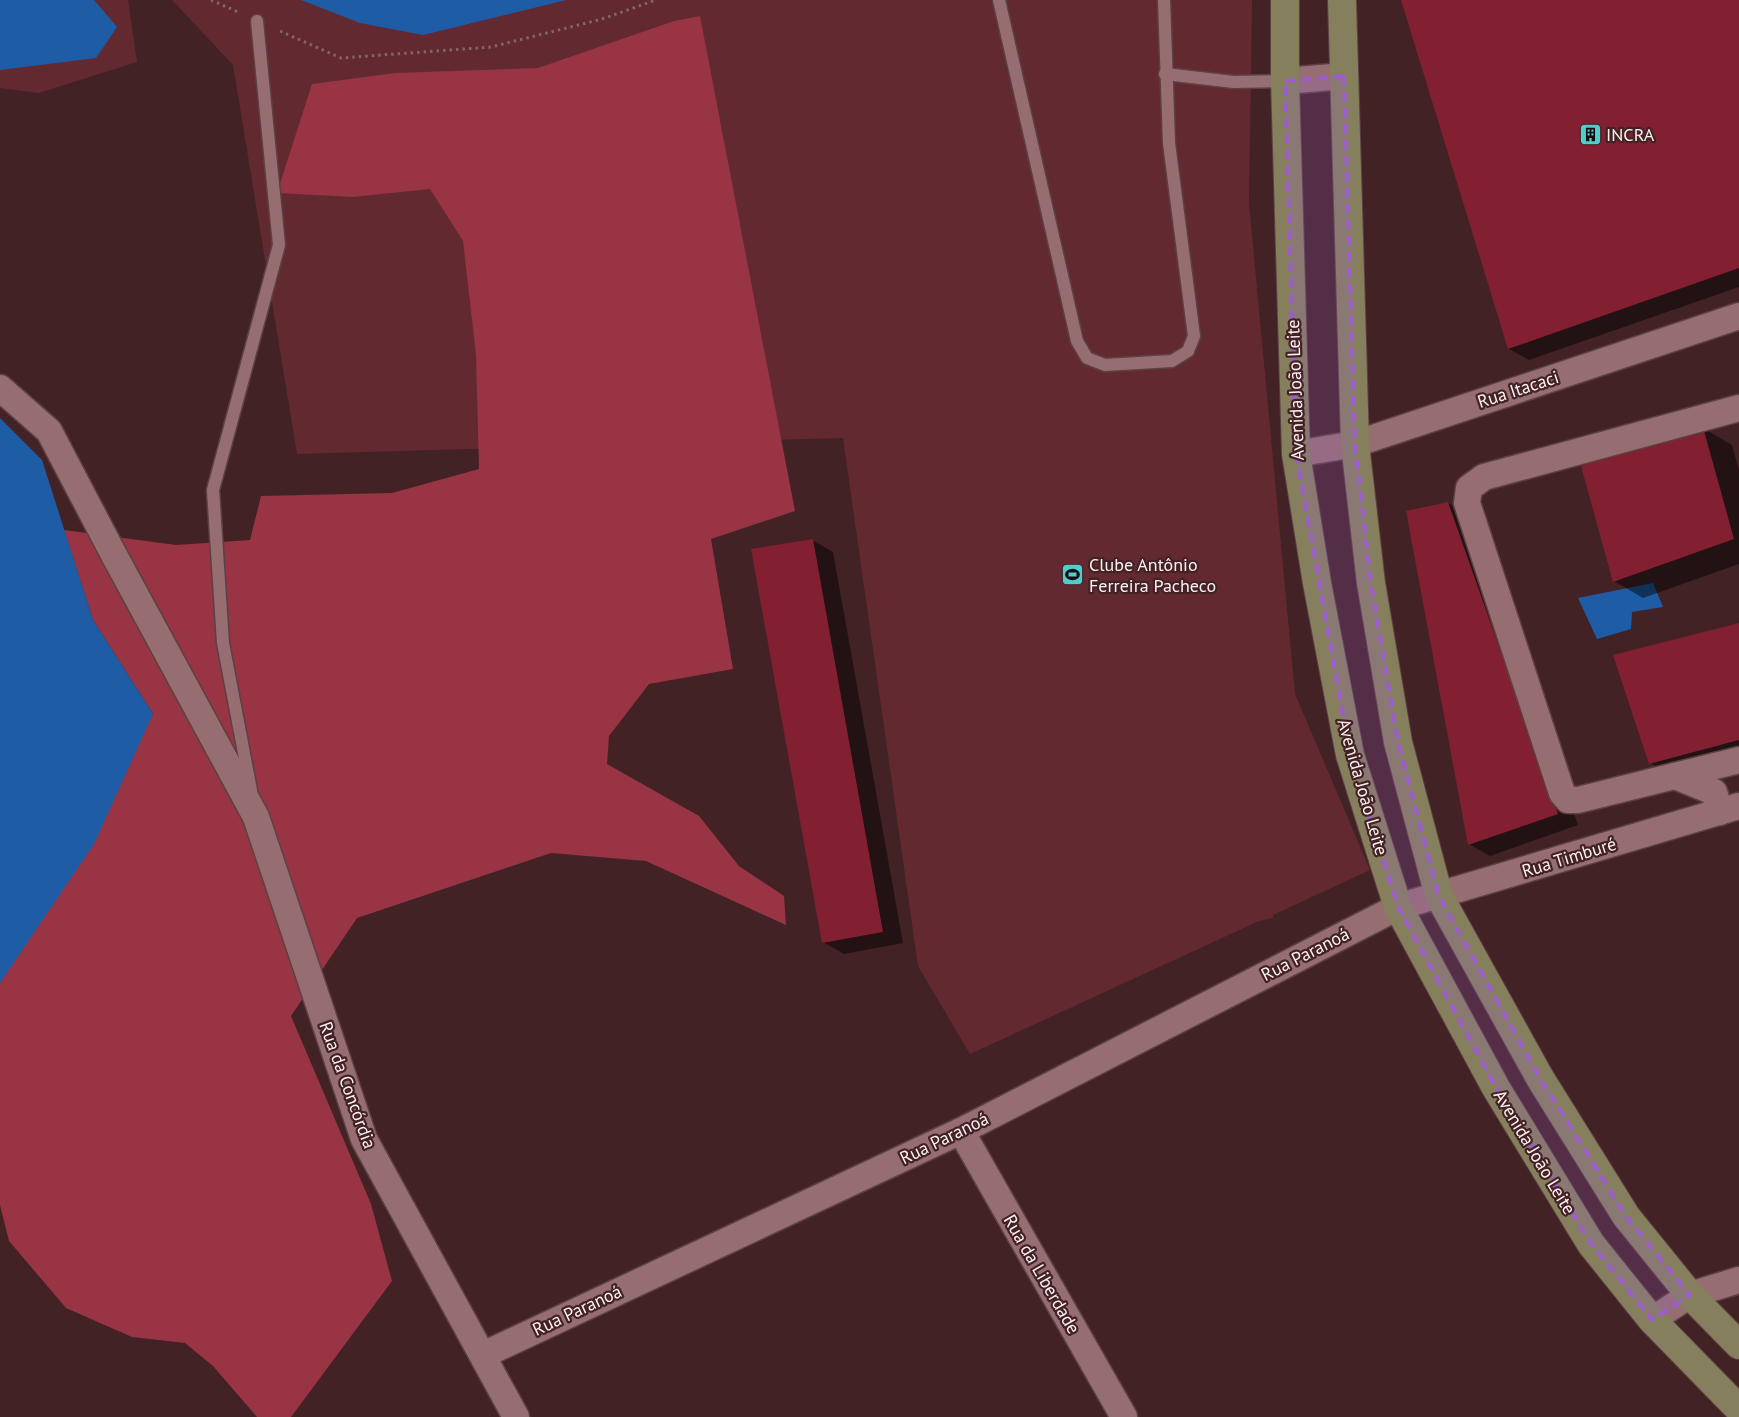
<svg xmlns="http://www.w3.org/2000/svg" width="1739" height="1417" font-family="'PT Sans',sans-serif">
	<rect width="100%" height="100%" fill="#432225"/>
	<!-- green -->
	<g fill="#632930">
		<polygon points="0,0 128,0 137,62 39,93 0,88"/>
		<polygon points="172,0 1252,0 1249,203 1295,694 1370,870 1273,915 1273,918 1259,921 970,1054 918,966 843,438 297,454 233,65"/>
	</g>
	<!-- forest -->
	<polygon fill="#983443" points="700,16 795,511 711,539 733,669 649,684 609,736 607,764 699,816 739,866 784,896 786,925 646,861 551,853 357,918 291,1016 371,1204 392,1281 291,1417 257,1417 213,1366 185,1343 132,1337 66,1308 9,1241 0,1205 0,952 153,714 93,620 64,530 176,545 250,540 261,496 392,493 479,469 476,355 463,241 430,189 353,197 277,193 312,84 395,73 538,68 674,21"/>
	<!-- water -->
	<g fill="#1e5da6">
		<polygon points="0,0 94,0 117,27 96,58 0,70"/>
		<polygon points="301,0 566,0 423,35 360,23"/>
		<polygon points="0,418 42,460 93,620 153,714 94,844 0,983"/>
		<polygon points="1653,583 1663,607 1632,612 1631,629 1597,639 1578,598"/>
	</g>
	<!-- shadow -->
	<g fill="#0007">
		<polygon points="1402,0 1739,0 1739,287 1529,360 1509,349"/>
		<polygon points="1703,428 1732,445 1739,470 1739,564 1643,598 1614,581"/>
		<polygon points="1448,503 1469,515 1578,825 1490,856 1469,844"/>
		<polygon points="812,540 833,552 903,943 844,954 823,942"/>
		<polygon points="1739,624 1739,764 1680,780 1650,763"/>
	</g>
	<!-- building -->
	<g fill="#821f31">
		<polygon points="1401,0 1739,0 1739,268 1508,349"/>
		<polygon points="1703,427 1734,539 1613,582 1581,466"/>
		<polygon points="1448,502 1558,814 1468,845 1406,511"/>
		<polygon points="813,539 883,932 822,943 751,549"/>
		<polygon points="1739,623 1739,740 1649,764 1613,655"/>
	</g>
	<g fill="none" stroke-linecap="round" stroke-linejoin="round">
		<defs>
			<g id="lane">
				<polyline points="999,0 1077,341 1087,358 1105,365 1172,361 1188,351 1194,336 1169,143 1164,0"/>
				<polyline points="1165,74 1234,82 1285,81"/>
				<polyline points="251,790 223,643 213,490 279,245 257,21"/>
			</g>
			<g id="street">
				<polyline points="1285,81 1344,76"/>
				<polyline points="0,388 49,431 114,555 256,817 364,1139 516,1417"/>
				<polyline points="1739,408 1484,477 1469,488 1467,503 1562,793 1568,800 1578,800 1739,760"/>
				<polyline points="1296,454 1355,444 1739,316"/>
				<polyline points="1675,776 1714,792 1720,812"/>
				<polyline points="961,1131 1124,1417"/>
				<polyline points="1652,1320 1690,1295 1739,1280"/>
				<polyline points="483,1355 961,1131 1398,907 1739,806"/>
			</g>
			<g id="secondary">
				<polyline points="1285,0 1285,81 1296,454 1317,583 1350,755 1398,907 1496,1088 1591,1244 1652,1320 1739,1409"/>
				<polyline points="1342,0 1355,444 1371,583 1398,742 1439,896 1540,1078 1626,1216 1690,1295 1739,1345"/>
			</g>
		</defs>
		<!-- lane casing -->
		<use href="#lane" stroke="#5b4144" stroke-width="15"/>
		<!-- street casing -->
		<use href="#street" stroke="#5b4144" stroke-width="29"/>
		<!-- secondary casing -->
		<use href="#secondary" stroke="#5b4144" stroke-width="30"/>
		<!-- path -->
		<g stroke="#816668" stroke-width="3" stroke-dasharray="2.5 4" stroke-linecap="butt">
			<polyline points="211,0 238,12"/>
			<polyline points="280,31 341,58 491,47 602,19 656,0"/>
		</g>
		<!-- lane -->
		<use href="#lane" stroke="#966e71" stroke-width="12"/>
		<!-- street -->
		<use href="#street" stroke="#966e71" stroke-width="26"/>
		<!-- secondary -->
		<use href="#secondary" stroke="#867f5d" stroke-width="28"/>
	</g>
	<!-- marked area -->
	<path fill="#9c5dcc" fill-opacity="0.2" stroke="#9c5dcc" stroke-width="4" stroke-dasharray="10 6" stroke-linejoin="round" d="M1344,76L1355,444L1371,583L1398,742L1439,896L1540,1078L1626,1216L1690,1295L1652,1320L1591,1244L1496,1088L1398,907L1350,755L1296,454L1285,81Z"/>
	<!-- icons -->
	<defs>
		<symbol id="building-square" viewBox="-11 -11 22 22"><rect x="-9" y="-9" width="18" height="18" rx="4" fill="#52cdcd" stroke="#432225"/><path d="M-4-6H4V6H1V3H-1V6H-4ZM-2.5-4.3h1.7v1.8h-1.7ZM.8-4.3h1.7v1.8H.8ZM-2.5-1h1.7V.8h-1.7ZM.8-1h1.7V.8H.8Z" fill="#111"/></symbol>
		<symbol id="stadium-square" viewBox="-11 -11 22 22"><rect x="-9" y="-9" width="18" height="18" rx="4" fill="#52cdcd" stroke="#432225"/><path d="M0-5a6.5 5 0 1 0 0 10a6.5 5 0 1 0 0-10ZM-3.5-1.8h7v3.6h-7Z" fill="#111"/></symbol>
	</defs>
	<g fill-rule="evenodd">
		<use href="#building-square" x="1578" y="122" width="25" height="25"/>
		<use href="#stadium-square" x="1060" y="562" width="25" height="25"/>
	</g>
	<g text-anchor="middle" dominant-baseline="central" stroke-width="4.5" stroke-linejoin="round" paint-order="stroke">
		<!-- poi labels -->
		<g font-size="18" fill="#fef0f1" stroke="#432225" text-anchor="start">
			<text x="1606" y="134">INCRA</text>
			<text x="1089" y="564">Clube Antônio<tspan x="1089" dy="21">Ferreira Pacheco</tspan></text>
		</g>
		<!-- street labels -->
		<g font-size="18" fill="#fef0f1" stroke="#432225">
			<text transform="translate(1518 389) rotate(-18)">Rua Itacaci</text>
			<text transform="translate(1295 390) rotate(-92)">Avenida João Leite</text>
			<text transform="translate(1363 787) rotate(74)">Avenida João Leite</text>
			<text transform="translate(1569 857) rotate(-17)">Rua Timburé</text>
			<text transform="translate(1305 954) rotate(-27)">Rua Paranoá</text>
			<text transform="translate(348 1085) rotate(70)">Rua da Concórdia</text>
			<text transform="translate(944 1138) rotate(-26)">Rua Paranoá</text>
			<text transform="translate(1535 1152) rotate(59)">Avenida João Leite</text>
			<text transform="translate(1042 1274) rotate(60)">Rua da Liberdade</text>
			<text transform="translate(577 1310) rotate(-25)">Rua Paranoá</text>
		</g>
	</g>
</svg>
